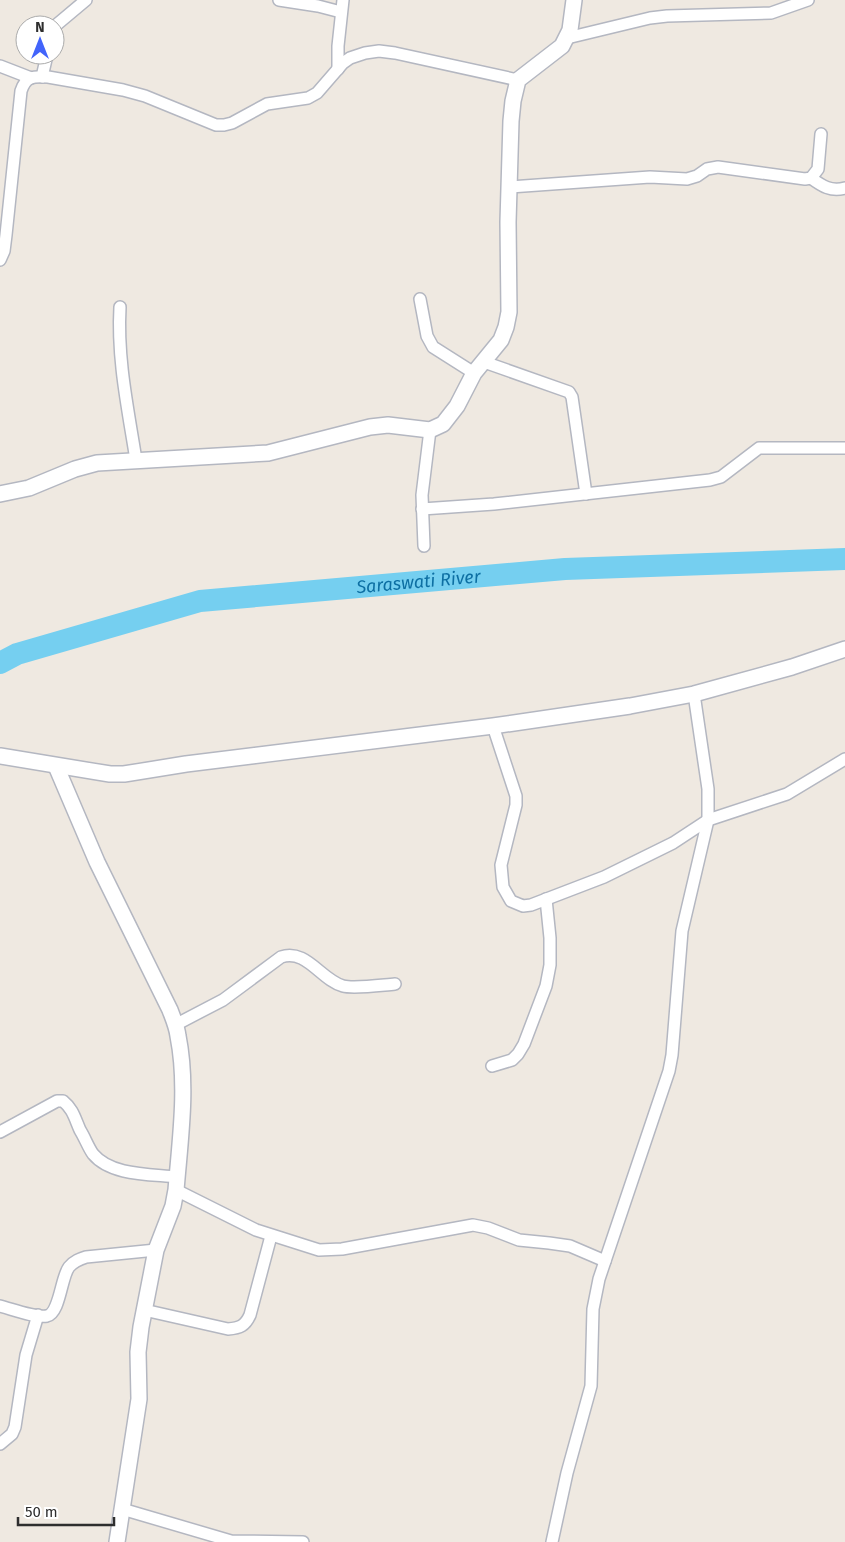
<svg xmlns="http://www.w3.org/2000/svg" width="845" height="1542" font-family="'Fira Sans',sans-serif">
	<rect width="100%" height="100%" fill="#efe9e1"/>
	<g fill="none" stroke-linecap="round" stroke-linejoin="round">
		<!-- river -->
		<path stroke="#75cff0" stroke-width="22" id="s1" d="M0,663L17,654L200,601L565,569L845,559"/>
		<defs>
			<g id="street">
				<polyline points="279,0 318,6 341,12"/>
				<polyline points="55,26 86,0"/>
				<polyline points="567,38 650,18 667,16 771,13 808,0"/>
				<polyline points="0,66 31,78"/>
				<polyline points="338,69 338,46 343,0"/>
				<polyline points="42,77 47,55"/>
				<path d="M811,178C822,186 831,192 845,188"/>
				<polyline points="510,187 650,177 687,179 697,176 707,169 718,167 805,179 811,178 818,169 821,134"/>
				<path d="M0,260L4,251L6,235L21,91C26,76 33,76 48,77L123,90L145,96L216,125H224L232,123L267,104L308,98L317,93L343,63L350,58L365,53L379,51L395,53L518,80"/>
				<polyline points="420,299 427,336 433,347 474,373"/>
				<path d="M120,307C117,359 128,409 136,460"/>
				<polyline points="484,362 569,392 572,397 586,494"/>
				<polyline points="422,509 494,504 710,480 721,477 759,448 845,448"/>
				<polyline points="424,546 422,495 430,430"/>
				<polyline points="493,726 516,796 516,805 501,865 503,887 511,901 523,906 531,905 604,877 673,843 708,820 787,794 845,759"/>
				<path d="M175,1025L223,1000L281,957C306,948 321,980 343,986C354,989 382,985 395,984"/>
				<polyline points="492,1066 512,1060 518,1054 524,1044 546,986 550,965 550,938 546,899"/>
				<path d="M0,1132L57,1101H63C73,1109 75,1119 80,1130C85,1138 88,1147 93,1154C111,1176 151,1174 177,1177"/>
				<polyline points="176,1190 256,1230 319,1250 342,1249 473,1225 488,1228 519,1240 549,1243 570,1246 605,1261"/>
				<path d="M0,1306C12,1309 35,1318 47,1316C60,1313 61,1277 69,1267C74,1261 80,1259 86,1257L156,1250"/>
				<path d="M144,1310L228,1329C240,1328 245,1326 250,1315L271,1236"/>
				<polyline points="0,1444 12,1434 15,1427 26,1355 38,1315"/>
				<polyline points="122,1509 231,1541 303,1542"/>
				<polyline points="552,1542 567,1473 591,1386 593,1309 599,1279 669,1071 672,1055 682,931 708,820 708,789 694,694"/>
			</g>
			<g id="secondary">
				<polyline points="0,494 29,488 75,469 97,463 268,453 370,427 388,425 430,430 443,424 457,406 474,373 501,340 506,327 509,312 508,222 511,121 513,101 518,80 562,46 570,30 574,0"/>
				<polyline points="0,756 110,774 124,774 186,764 493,726 630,706 694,694 792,667 845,649"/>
				<path d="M56,766L97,862L170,1010C173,1018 177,1027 178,1036C188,1086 180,1140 176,1190L173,1206L156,1250L141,1327L138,1352L139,1399L117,1542"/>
			</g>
		</defs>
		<!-- street casing -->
		<use href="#street" stroke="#b4b7c1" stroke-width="14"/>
		<!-- secondary casing -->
		<use href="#secondary" stroke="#b4b7c1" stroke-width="18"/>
		<!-- street -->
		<use href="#street" stroke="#fff" stroke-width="11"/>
		<!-- secondary -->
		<use href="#secondary" stroke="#fff" stroke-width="15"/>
	</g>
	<g text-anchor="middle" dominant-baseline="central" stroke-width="4" stroke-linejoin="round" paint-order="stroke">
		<!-- water labels -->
		<g font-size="18" font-style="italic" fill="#0d6fa3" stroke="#fff">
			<text stroke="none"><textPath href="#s1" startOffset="429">Saraswati River</textPath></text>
		</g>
	</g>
	<!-- north arrow -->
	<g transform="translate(40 40)"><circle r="24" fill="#ffffff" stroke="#ababab"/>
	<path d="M0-4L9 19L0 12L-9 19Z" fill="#4264fb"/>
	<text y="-8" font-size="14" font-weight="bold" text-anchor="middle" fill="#2e2e2e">N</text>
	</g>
	<!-- scale -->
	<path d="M18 1517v8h96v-8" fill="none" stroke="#2e2e2e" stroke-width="2.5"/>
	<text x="25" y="1517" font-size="15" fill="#2e2e2e" stroke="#ffffff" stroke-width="4" paint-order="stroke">50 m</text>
</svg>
